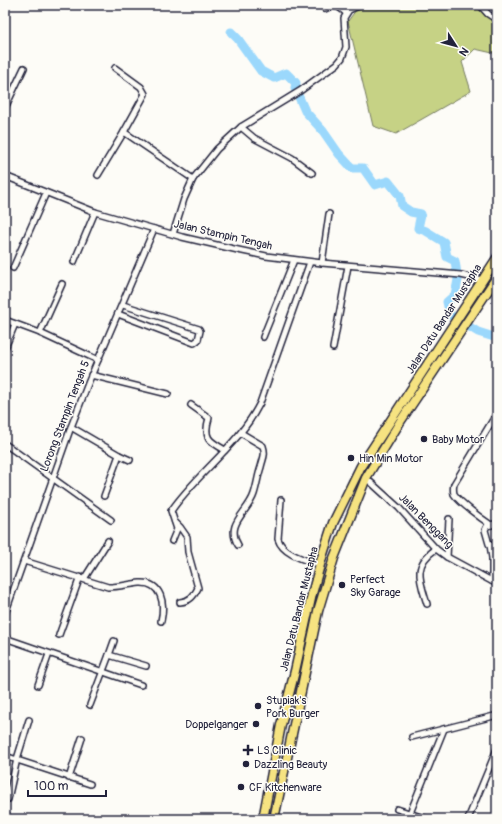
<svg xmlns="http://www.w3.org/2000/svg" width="502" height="824" font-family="Pangolin,sans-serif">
	<rect width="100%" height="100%" fill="#fdfcf7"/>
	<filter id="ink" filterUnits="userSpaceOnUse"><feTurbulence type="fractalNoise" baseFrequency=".025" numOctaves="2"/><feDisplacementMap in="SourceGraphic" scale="8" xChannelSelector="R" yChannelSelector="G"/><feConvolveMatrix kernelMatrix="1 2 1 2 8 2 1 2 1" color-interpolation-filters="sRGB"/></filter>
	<g filter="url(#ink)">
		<!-- green -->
		<polygon fill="#c6d285" stroke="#747a60" points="370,5 477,5 480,10 497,24 497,54 475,49 462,62 471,91 396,134 373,126 348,21 356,10"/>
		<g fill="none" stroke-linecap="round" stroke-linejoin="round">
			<!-- river -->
			<polyline stroke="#9bd8fc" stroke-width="9" points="231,32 238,39 261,71 274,78 286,73 296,83 295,88 305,111 323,131 339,154 352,168 363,168 375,185 388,181 400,196 402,206 411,212 421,214 418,228 426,231 444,242 447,257 455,261 458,280 455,295 447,302 450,315 478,332 497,338"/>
			<defs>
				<g id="minor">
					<polyline points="480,5 488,14 497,20"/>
					<path d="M325,9C334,4 339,6 346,13"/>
					<polyline points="5,108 24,68"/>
					<polyline points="241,127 254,138 292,158 312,173"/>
					<polyline points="124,132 193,179"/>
					<polyline points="98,175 124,132 145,94 141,87 115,68"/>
					<polyline points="5,176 95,212 182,237 238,250 266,256 322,263 461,275 482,280"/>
					<polyline points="173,234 184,199 193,179 217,149 241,127 300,91 337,64 342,58 346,47 344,18 349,10 361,5"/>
					<polyline points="74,262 95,212"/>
					<polyline points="322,263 329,214"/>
					<polyline points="13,268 46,193"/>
					<polyline points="118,314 194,343 198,340 200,331 199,329 123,305"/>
					<polyline points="5,320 40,333 98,360"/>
					<polyline points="40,333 62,284"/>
					<polyline points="263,337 294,260"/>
					<polyline points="5,348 15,324"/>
					<polyline points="333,348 348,266"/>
					<polyline points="91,375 168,394"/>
					<path d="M191,405L209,418C203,438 209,441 225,450"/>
					<polyline points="71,427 119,455 130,460"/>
					<polyline points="5,444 111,520"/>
					<polyline points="366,478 399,508 436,549 447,557 497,584"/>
					<polyline points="104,496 119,455"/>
					<path d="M281,500L278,539C283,555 306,560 320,565"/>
					<path d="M175,522L180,527L187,537L188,552L198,588C194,596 190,601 180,602"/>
					<path d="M491,525C482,519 460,503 454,494C453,490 453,488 454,484L497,413"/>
					<polyline points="497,525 494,524 487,526 485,530 489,544 492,546 497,545"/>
					<path d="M172,541L177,529L171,511C197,473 239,445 260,403L310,262"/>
					<path d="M238,545C225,523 248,513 254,494C257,485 258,475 261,467C263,458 266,455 263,446L241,433"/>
					<polyline points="490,545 492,558 492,581"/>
					<polyline points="447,557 449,519"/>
					<path d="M24,561L108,587C119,587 129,584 140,583C162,582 165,604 161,621"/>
					<polyline points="84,579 108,541"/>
					<path d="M427,604C420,581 412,565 436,549"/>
					<polyline points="5,614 71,427 89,381 154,229"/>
					<polyline points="59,635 80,577"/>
					<polyline points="5,638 141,685"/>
					<polyline points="109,655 114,641"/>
					<polyline points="38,685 49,654"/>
					<polyline points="90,705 109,655 146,666"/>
					<polyline points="412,737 494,716 497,717"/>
					<polyline points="5,756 90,784"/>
					<polyline points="69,778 82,738"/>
					<polyline points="8,799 17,759 29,720"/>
					<polyline points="397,809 427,819"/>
					<polyline points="410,813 444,729"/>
					<polyline points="468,819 497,749"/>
				</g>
				<g id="highway">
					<polyline points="263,819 281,725 295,671 312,594 323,554 333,523 361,466 497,258"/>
					<polyline points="274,819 318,611 334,558 366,478 400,422 497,277"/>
				</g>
			</defs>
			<!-- minor casing -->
			<use href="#minor" stroke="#22223b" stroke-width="8"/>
			<!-- highway casing -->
			<use href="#highway" stroke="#22223b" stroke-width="11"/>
			<!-- minor -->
			<use href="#minor" stroke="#fdfcf7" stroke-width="5"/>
			<!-- highway -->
			<use href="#highway" stroke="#f6e381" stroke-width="8"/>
		</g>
	</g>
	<!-- markers -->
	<g fill="#22223b" stroke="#fdfcf7" stroke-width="1.5">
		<circle cx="424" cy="439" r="4"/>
		<circle cx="351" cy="458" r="4"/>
		<circle cx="342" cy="585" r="4"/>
		<circle cx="258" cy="706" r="4"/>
		<circle cx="256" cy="724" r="4"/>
		<path d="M246 744h4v4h4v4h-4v4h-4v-4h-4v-4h4z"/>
		<circle cx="246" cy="764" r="4"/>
		<circle cx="241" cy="787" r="4"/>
	</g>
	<g text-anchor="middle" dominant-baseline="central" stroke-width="3" stroke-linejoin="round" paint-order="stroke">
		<!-- street labels -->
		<g font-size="11" fill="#22223b" stroke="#fdfcf7">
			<text transform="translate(223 235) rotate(13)">Jalan Stampin Tengah</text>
			<text transform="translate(444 319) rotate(-57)">Jalan Datu Bandar Mustapha</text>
			<text transform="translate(65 416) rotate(-69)">Lorong Stampin Tengah 5</text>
			<text transform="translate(426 521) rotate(45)">Jalan Benggang</text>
			<text transform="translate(299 609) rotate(-76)">Jalan Datu Bandar Mustapha</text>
		</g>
		<!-- poi labels -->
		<g font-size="11" fill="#22223b" stroke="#fdfcf7" text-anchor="start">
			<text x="432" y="439">Baby Motor</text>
			<text x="359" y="458">Hin Min Motor</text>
			<text x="350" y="579">Perfect<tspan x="350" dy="13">Sky Garage</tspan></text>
			<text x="266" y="700">Stupiak's<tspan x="266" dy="13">Pork Burger</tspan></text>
			<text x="248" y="724" text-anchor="end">Doppelganger</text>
			<text x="257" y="750">LS Clinic</text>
			<text x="254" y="764">Dazzling Beauty</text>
			<text x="249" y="787">CF Kitchenware</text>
		</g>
	</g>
	<!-- margin -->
	<rect width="502" height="824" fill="none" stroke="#fdfcf7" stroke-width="20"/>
	<rect x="10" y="10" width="482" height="804" fill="none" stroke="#22223b" stroke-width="1.5" filter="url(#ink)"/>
	<!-- north arrow -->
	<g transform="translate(456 46) rotate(126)" stroke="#fdfcf7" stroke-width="3" paint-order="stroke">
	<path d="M0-3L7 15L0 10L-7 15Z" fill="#22223b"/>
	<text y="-6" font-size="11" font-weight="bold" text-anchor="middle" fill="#22223b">N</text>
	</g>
	<!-- scale -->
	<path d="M28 790v6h78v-6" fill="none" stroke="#22223b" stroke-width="2"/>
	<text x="34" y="790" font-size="12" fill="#22223b" stroke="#fdfcf7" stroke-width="3" paint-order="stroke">100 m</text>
</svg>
